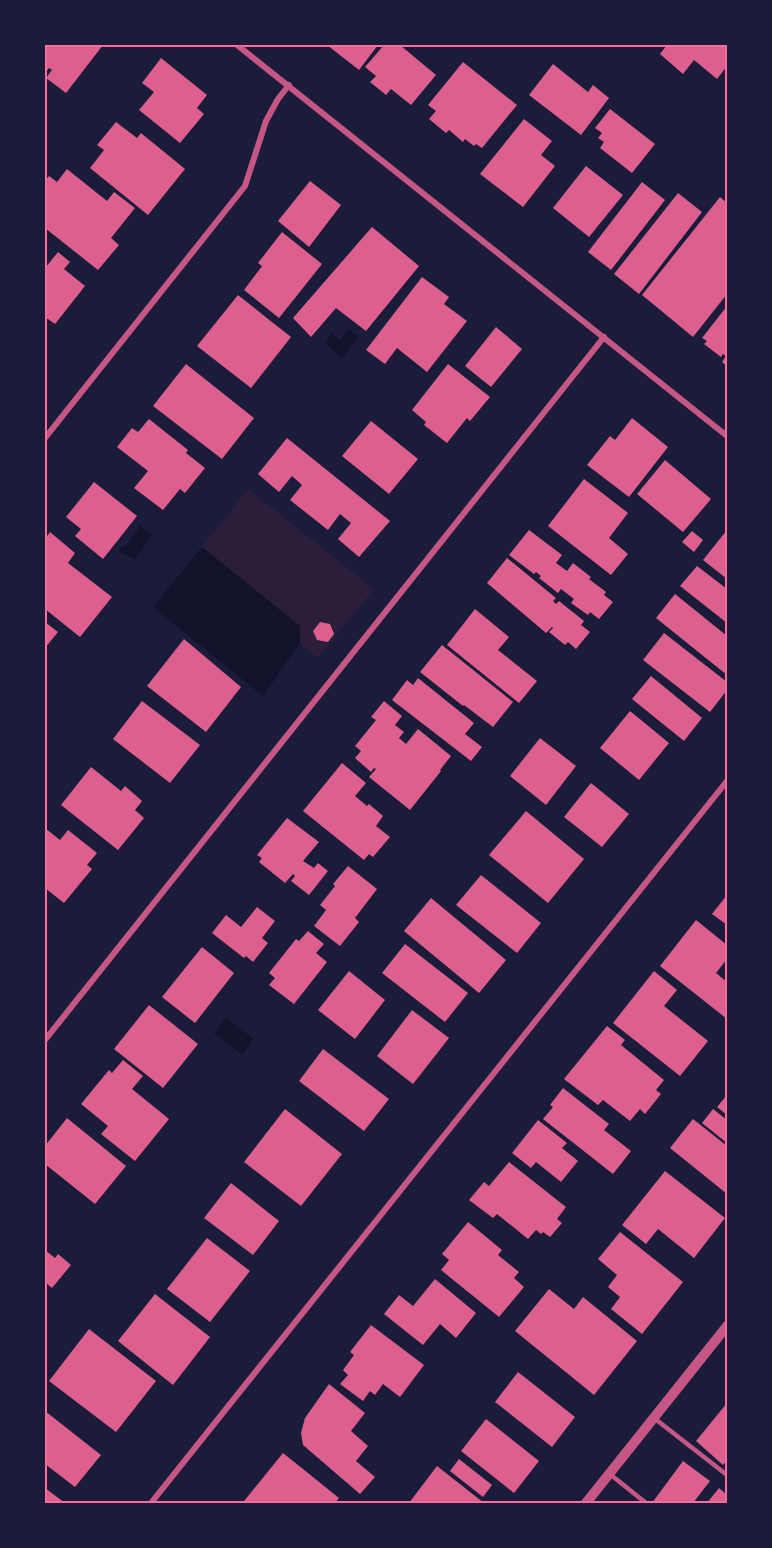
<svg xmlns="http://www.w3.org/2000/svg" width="772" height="1548" font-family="'DM Sans',sans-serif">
	<rect width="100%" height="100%" fill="#1b1b3a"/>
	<!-- green -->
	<polygon fill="#2a1e3b" points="248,489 374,589 318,658 300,643 300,626 202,547"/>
	<!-- water -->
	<g fill="#12122b">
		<polygon points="348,329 359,337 342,358 325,343 332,334 340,340"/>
		<polygon points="140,526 152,535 135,559 119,552 121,546 125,547"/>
		<polygon points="202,547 300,626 300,643 263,696 153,607"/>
		<polygon points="226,1018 254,1039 242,1055 214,1033"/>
	</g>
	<!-- building -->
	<g fill="#dd5f8e">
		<polygon points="45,45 103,45 66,93 46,78 52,70 49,68 45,73"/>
		<polygon points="327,45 378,45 359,70"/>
		<polygon points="384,45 400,45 436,75 411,105 391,89 386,95 370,82 376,76 365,67"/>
		<polygon points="667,45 727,45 727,66 717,79 694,60 683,74 660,54"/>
		<polygon points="161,58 207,95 197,108 204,114 180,143 139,110 154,92 142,83"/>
		<polygon points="463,62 517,105 482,148 476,144 474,146 465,139 463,142 449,130 446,133 429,119 436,111 428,105"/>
		<polygon points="553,64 588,92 593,85 609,98 581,135 529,95"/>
		<polygon points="610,109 655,144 632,173 600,148 604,142 598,138 602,133 595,128"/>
		<polygon points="524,119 552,141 541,155 555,166 523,207 480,174"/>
		<polygon points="116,122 137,138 141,133 185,169 148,215 90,168 104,150 97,145"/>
		<polygon points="586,166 623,195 589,237 553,208"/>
		<polygon points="67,169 107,201 114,192 135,208 111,238 119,245 98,270 45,228 45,181 49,176 57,182"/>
		<polygon points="310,181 341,205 309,247 278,221"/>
		<polygon points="642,182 665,200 611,270 588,252"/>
		<polygon points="678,193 702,212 639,294 614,274"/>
		<polygon points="720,197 727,203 727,294 693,337 642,295"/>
		<polygon points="372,227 419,266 366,331 336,308 311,337 293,318"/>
		<polygon points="282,232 322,264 279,318 244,290 262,266 258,263"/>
		<polygon points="58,252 70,262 64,269 85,286 55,324 45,317 45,268"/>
		<polygon points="422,277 449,297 444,304 467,321 427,372 397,348 385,364 366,350"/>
		<polygon points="238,295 291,337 251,388 197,346"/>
		<polygon points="727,306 727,366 722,362 726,356 723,354 721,357 704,344 707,341 702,338"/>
		<polygon points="496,327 522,349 491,387 465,366"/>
		<polygon points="186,364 254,418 222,459 153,406"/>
		<polygon points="448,364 490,397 470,421 467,418 447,443 424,425 426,422 412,410"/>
		<polygon points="632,418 668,447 629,497 587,465 610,436 615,440"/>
		<polygon points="149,419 188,450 186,453 205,468 185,493 180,489 163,510 134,488 148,471 117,447 132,428 138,432"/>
		<polygon points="371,421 418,459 389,494 342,456"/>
		<polygon points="287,438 390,521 359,557 338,539 351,523 340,514 328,530 290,500 302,485 292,476 279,492 258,474"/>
		<polygon points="665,460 711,499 683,532 637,494"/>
		<polygon points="584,479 628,513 609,538 628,554 611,575 548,526"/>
		<polygon points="94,482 137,516 103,559 75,536 81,529 66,517"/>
		<polygon points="529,530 562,555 556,563 567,571 573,563 591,577 589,579 606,592 604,595 613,602 599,619 590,612 588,615 571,603 574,599 561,589 558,593 539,578 541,576 536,572 534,574 509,555"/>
		<polygon points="727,530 727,579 703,560"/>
		<polygon points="692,531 703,540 694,552 682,542"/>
		<polygon points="50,532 75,553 68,563 112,597 80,637 45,609 45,539"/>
		<polygon points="507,558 556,598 553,601 556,604 559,601 584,621 581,625 590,632 576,649 568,642 565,645 549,632 553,628 552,627 546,633 487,583"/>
		<polygon points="697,566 727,589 727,623 680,586"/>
		<polygon points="675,594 727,636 727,675 656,618"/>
		<polygon points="475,609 509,637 498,650 537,681 519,703 447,645"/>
		<polygon points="45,622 58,632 45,648"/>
		<polygon points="320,622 330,624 334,634 328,642 317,640 313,631"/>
		<polygon points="664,633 727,682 727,690 710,712 643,660"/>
		<polygon points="184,639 241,687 206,732 147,686"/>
		<polygon points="442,645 513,702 493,727 464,705 463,706 420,672"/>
		<polygon points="651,676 702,718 684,741 632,699"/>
		<polygon points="418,678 474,723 465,734 482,747 471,761 392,700 407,680 413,685"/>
		<polygon points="142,701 200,745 170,783 113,739"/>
		<polygon points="384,701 402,716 395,725 404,732 399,738 406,744 418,729 451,756 440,770 441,771 410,810 369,777 376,769 374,768 371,772 355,758 361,751 355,746 376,720 371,717"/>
		<polygon points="630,711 669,743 639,780 600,748"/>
		<polygon points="540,738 576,766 546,805 510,776"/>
		<polygon points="342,763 366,783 355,796 367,806 369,804 383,816 376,826 390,837 373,857 369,854 364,860 303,811"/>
		<polygon points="91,767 121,791 125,786 142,801 135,810 144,818 118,850 61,805"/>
		<polygon points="591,783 629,814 602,847 564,817"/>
		<polygon points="526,811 584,859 548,903 489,855"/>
		<polygon points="287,818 319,842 303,861 314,868 318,863 328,871 309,895 291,881 295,876 293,874 285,883 259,862 262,858 257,855"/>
		<polygon points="45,828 60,840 68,830 97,853 87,865 92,869 64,903 45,888"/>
		<polygon points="348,866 377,889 355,918 359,922 340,946 314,926 326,910 320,905 335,886 333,884"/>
		<polygon points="481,875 541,923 517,953 456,905"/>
		<polygon points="727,895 727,925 712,914"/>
		<polygon points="431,898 506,960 479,993 404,931"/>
		<polygon points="257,907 275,921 262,938 268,943 253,962 246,956 244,958 212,933 226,915 241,927"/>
		<polygon points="696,920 727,945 727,959 716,973 727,982 727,1019 660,966"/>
		<polygon points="308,931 324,944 316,953 327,962 294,1004 269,985 275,978 269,973 296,939 299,941"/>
		<polygon points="405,944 468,993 445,1022 382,973"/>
		<polygon points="202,947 234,973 195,1023 162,997"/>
		<polygon points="349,971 385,1000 355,1039 318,1010"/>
		<polygon points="654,971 677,990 664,1006 708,1041 680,1076 613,1023"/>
		<polygon points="149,1005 198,1044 163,1088 114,1049"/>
		<polygon points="412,1010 449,1038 413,1084 377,1056"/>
		<polygon points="607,1026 625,1040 621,1045 664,1080 656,1090 661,1094 645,1114 640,1109 630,1121 603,1100 598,1105 564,1079"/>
		<polygon points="323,1049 389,1099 364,1131 299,1081"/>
		<polygon points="123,1060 143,1076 132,1089 169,1119 135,1161 101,1134 108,1126 81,1104 109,1070 112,1073"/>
		<polygon points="563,1088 609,1124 604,1130 631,1151 613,1174 543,1119 553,1107 550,1105"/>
		<polygon points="727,1095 727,1115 717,1107"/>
		<polygon points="285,1109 342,1154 301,1206 244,1162"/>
		<polygon points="713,1109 727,1120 727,1143 702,1123"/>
		<polygon points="67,1118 126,1166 95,1204 45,1164 45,1146"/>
		<polygon points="693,1119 727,1146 727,1194 670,1148"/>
		<polygon points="538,1120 567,1143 562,1148 578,1161 561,1182 536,1162 531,1168 512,1153"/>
		<polygon points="509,1162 566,1207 557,1219 562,1223 550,1237 543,1232 541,1234 536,1230 528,1239 497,1214 493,1218 469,1200 484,1182 489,1186"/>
		<polygon points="665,1171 725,1218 694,1258 658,1229 646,1244 622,1225"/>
		<polygon points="231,1183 279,1221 253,1255 204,1218"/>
		<polygon points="468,1222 502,1250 498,1255 519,1272 514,1278 524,1287 499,1317 441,1270 449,1260 442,1254"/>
		<polygon points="620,1232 683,1282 642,1334 611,1309 620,1297 608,1287 617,1275 598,1259"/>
		<polygon points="207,1238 250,1271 210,1322 167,1289"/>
		<polygon points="45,1250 55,1258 58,1254 71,1265 52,1288 45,1282"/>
		<polygon points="435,1279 476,1313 456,1338 440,1324 423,1345 384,1314 399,1295 413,1306"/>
		<polygon points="549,1289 574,1309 583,1297 637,1341 594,1395 515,1331"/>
		<polygon points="155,1294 210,1337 173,1385 118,1341"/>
		<polygon points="371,1325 424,1365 400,1397 383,1384 375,1395 370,1391 363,1401 340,1384 348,1375 343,1370 354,1355 350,1352"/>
		<polygon points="89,1329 156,1381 116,1432 49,1381"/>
		<polygon points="518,1372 575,1417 552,1447 495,1402"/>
		<polygon points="329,1384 365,1413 351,1431 368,1446 356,1461 375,1477 360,1494 303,1445 301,1433 305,1418"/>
		<polygon points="727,1403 727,1460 723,1465 696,1441"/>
		<polygon points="45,1411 101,1455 75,1487 45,1464"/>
		<polygon points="486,1419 539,1461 514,1493 461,1451"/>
		<polygon points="283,1453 339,1498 335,1503 247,1503 244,1501"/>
		<polygon points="459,1459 492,1485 483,1497 450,1471"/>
		<polygon points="683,1461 710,1481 693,1503 652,1503"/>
		<polygon points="437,1466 484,1503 409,1503"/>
		<polygon points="45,1488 65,1503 45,1503"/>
		<polygon points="719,1488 727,1495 727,1503 707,1503"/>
	</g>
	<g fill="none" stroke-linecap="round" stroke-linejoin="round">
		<!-- service -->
		<g stroke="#c65784" stroke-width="4.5">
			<polyline points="654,1418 727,1475"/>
			<polyline points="611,1475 646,1503"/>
		</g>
		<!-- minor -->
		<g stroke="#c65784" stroke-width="6">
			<polyline points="237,45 727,436"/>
			<polyline points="45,438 245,186 266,121 278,99 289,85"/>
			<polyline points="45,1040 604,337"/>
			<polyline points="151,1503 727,781"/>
		</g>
		<!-- tertiary -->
		<polyline stroke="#c65784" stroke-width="10" points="586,1503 727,1326"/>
	</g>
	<!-- border -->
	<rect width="772" height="1548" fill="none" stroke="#1b1b3a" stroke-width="93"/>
	<rect x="46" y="46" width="680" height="1456" fill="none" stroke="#ff6b9d" stroke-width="2"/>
</svg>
